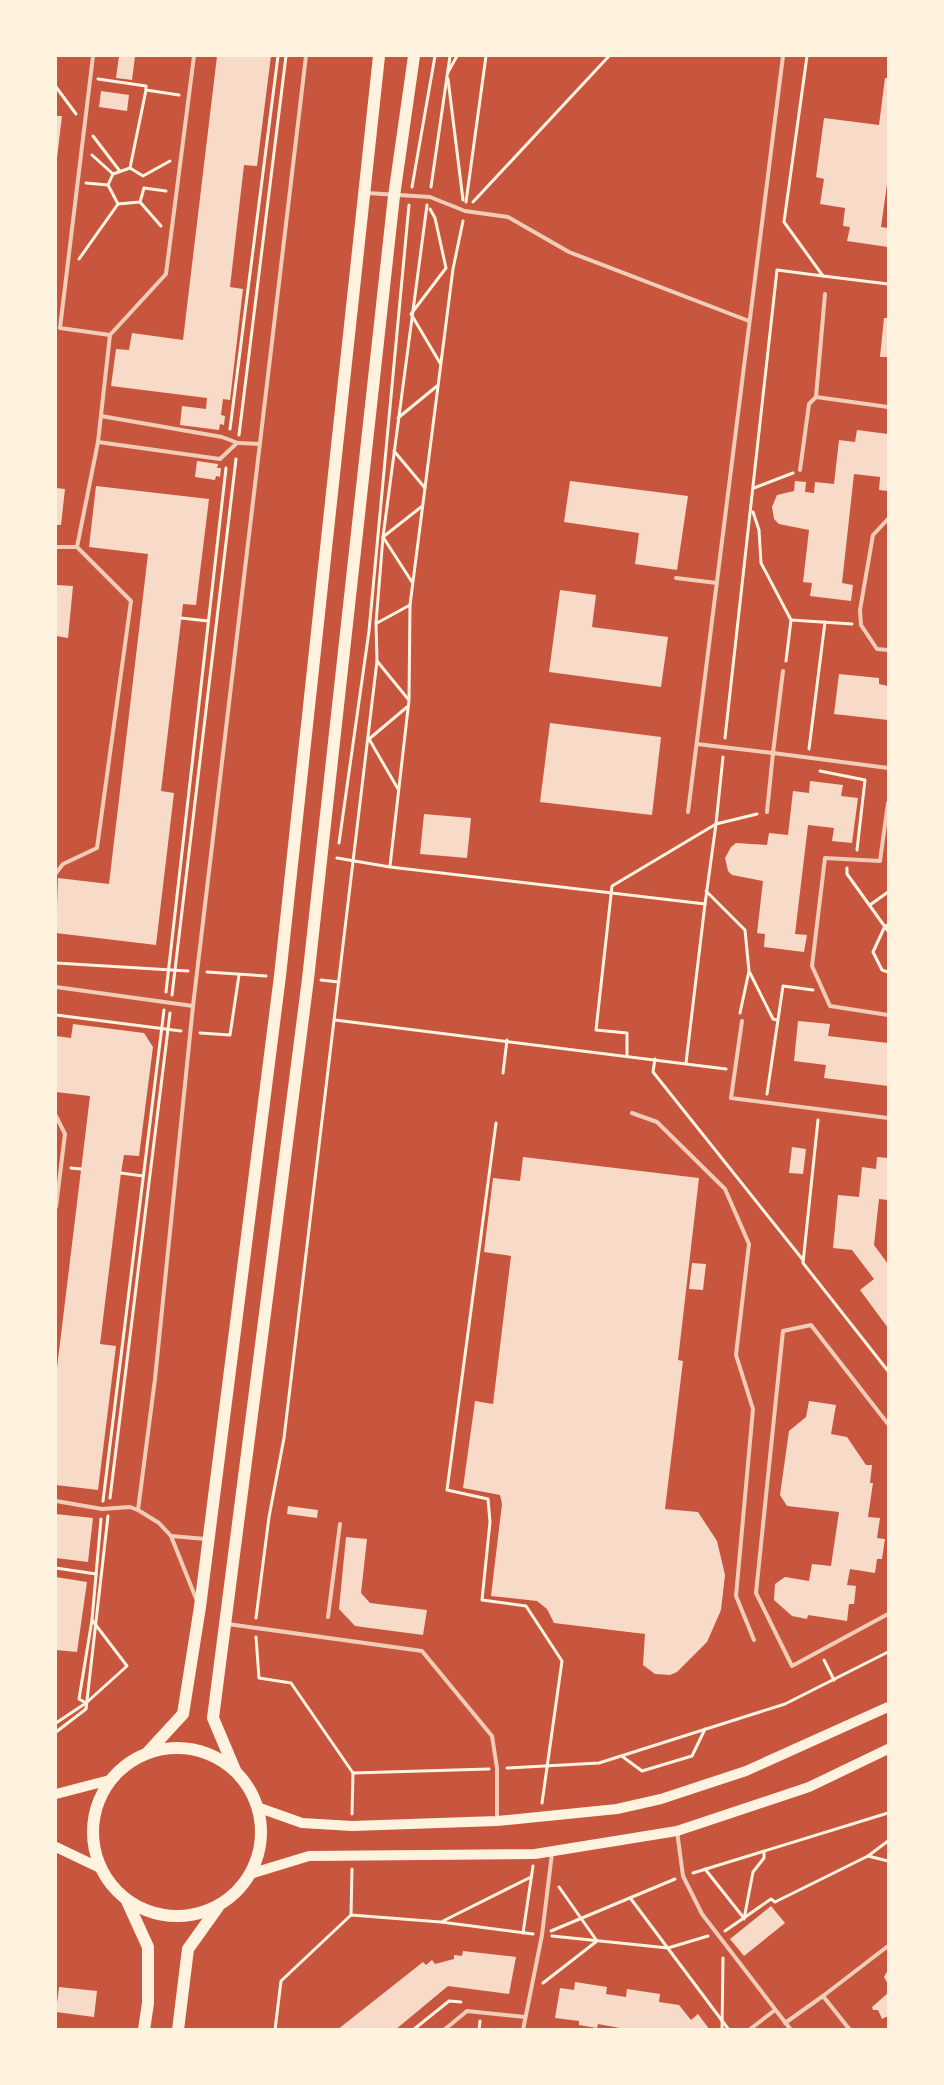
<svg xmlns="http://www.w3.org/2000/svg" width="944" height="2085" font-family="'Alegreya Sans',sans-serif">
	<rect width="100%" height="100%" fill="#c8553d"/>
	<!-- building -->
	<g fill="#f7dbc8">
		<polygon points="119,56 135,56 132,80 116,78"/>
		<polygon points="217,56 271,56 257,166 244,165 230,287 243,289 230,400 223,399 221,415 225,416 224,425 220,424 219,430 180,425 182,406 206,409 207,398 111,386 116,349 129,350 132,333 183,340"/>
		<polygon points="885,78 888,78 888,177 881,227 888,228 888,247 847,241 850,227 843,226 845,208 820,204 824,179 816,177 824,118 879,125"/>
		<polygon points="101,91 129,95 127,111 99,107"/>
		<polygon points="56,116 62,116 57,158 56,158"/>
		<polygon points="884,318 888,318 888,357 880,357"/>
		<polygon points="857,430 888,434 888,491 879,490 880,477 854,474 842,583 853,585 851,601 810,596 812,583 803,582 809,530 779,524 774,519 772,507 777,495 794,491 795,481 806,482 805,492 814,493 815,482 834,484 839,440 855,442"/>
		<polygon points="197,461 218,464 217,468 221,468 220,477 216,476 215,480 195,477"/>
		<polygon points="570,481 688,496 677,570 635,564 639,533 564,522"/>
		<polygon points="96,486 209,499 196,605 183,604 161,791 174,793 156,945 56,933 58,878 109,884 148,554 89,547"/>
		<polygon points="56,488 65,489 61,525 56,525"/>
		<polygon points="56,585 73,586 68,638 56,636"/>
		<polygon points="560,590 596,595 592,627 668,637 661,687 549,672"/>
		<polygon points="839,674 879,678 879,684 888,686 888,720 834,714"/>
		<polygon points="550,723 661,737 652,815 540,802"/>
		<polygon points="810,781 843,785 841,796 858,798 852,843 832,841 834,828 808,825 795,934 807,935 804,952 764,947 765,934 757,933 763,881 732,875 728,871 725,858 731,847 736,843 767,845 769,833 788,835 793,791 809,793"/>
		<polygon points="424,814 471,818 467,858 420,854"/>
		<polygon points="798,1021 830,1024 828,1036 888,1043 888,1086 824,1078 826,1065 794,1061"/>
		<polygon points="73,1024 144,1033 153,1047 139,1156 124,1155 121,1173 100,1344 116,1346 98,1490 56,1485 56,1376 90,1096 56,1092 56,1036 71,1038"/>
		<polygon points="792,1147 806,1149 803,1174 789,1173"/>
		<polygon points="523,1157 699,1178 678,1360 683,1361 665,1509 698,1512 717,1541 725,1575 721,1610 707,1642 677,1672 670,1675 655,1674 643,1665 645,1634 554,1623 547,1609 537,1601 491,1596 502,1504 500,1495 463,1488 475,1401 493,1404 511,1256 484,1252 493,1178 520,1181"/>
		<polygon points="877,1157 888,1158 888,1200 879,1199 874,1245 888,1264 888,1328 860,1290 874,1279 852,1250 833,1248 838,1195 859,1197 862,1167 876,1169"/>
		<polygon points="692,1263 706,1264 703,1290 689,1289"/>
		<polygon points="809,1401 836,1405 831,1434 847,1437 866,1465 872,1465 870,1483 873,1483 868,1517 880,1518 877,1538 885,1539 882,1559 877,1559 875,1573 850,1569 847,1585 856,1586 854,1604 849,1604 847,1621 808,1615 807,1619 792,1616 774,1600 775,1584 785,1577 809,1581 812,1564 831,1566 839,1512 787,1506 780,1495 789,1431 806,1417"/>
		<polygon points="288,1506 318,1510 317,1518 287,1514"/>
		<polygon points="56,1514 93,1518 88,1562 56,1558"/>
		<polygon points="346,1537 367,1539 361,1593 370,1603 427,1610 423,1635 355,1626 339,1609"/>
		<polygon points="56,1577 87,1582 77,1652 56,1650"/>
		<polygon points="771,1906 785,1923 744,1956 730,1939"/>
		<polygon points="463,1951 516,1957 509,1994 448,1986 395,2030 337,2030 423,1962 426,1965 432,1960 435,1964 454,1959 454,1955 462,1956"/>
		<polygon points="888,1970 888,1984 884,1977"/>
		<polygon points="575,1982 607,1987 606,1994 626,1997 627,1989 660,1994 659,2002 679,2005 691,2020 698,2014 710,2030 631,2030 598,2024 597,2028 579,2025 579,2021 555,2018 560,1988 574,1990"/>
		<polygon points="59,1987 97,1991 94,2017 56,2012"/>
		<polygon points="888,1993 888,2016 882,2019 878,2010 873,2010 872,2007"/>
	</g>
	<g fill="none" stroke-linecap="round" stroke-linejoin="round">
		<!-- path -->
		<g stroke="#fff3e0" stroke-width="3">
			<polyline points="807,56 784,222 823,276 888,284"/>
			<polyline points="448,72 457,56"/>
			<polyline points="98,79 146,86 146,90 179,95"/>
			<polyline points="448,79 463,200"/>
			<polyline points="56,87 76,114"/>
			<polyline points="146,90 130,168 113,174 108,185 118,204 140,202 144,188 166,191"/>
			<polyline points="93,136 119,170"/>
			<polyline points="92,155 113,174"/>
			<polyline points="130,168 143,176 170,161"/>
			<polyline points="86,183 108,185"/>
			<polyline points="412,187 435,56"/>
			<polyline points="431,187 450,56"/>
			<polyline points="140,202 161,226"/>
			<polyline points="466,202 486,56"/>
			<polyline points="473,202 609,56"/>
			<polyline points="430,209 435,218 446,268 411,314 440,363"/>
			<polyline points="79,259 118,204"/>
			<polyline points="398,418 437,386"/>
			<polyline points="230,429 278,56"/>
			<polyline points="239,435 286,56"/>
			<polyline points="394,451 425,488"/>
			<polyline points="754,488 793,473"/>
			<polyline points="753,512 759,530 761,563 791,620 786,661"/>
			<polyline points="412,582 383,537 421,507"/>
			<polyline points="181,618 208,621"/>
			<polyline points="791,620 852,624"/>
			<polyline points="377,623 410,605"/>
			<polyline points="377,661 408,699"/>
			<polyline points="725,738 777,270 823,276"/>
			<polyline points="809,749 825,622"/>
			<polyline points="820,771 865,780 857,850"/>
			<polyline points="398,789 369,739 407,707"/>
			<polyline points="339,843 369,631 409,205"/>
			<polyline points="337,858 390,867 705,904 716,824 757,814"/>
			<polyline points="390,866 409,700 410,605 453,269 463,221"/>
			<polyline points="847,868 847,874 888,931"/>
			<polyline points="706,891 745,930 749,971 740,1013"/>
			<polyline points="870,905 888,892"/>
			<polyline points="888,925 885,926 873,952 882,970 888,972"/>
			<polyline points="56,963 188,971"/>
			<polyline points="207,972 266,976"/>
			<polyline points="750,973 773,1019 777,1020"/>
			<polyline points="321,980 339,982"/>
			<polyline points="166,992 226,468"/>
			<polyline points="172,995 236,459"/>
			<polyline points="56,1015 181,1031"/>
			<polyline points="335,1020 726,1069"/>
			<polyline points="200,1033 230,1035 239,975"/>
			<polyline points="627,1056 627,1033 596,1030 612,886 716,824 723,757"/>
			<polyline points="655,1059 653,1072 803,1260"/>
			<polyline points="686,1063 705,904"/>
			<polyline points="503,1073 507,1040"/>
			<polyline points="767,1094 783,986 813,990"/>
			<polyline points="818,1120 803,1263 888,1371"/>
			<polyline points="496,1123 447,1490 488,1499 490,1522 482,1600 526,1606 562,1661 542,1803"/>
			<polyline points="71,1168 81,1169"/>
			<polyline points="121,1173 143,1176"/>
			<polyline points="110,1498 170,1013"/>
			<polyline points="103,1501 164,1010"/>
			<polyline points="56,1568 96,1574"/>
			<polyline points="256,1618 269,1517 284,1438 377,661 376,623 383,537 427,205"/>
			<polyline points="92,1620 101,1519"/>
			<polyline points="256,1637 259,1678 291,1683 353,1773 352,1814"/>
			<polyline points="824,1660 834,1680"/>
			<polyline points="56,1723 86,1703 127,1666 92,1620 79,1699 86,1703"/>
			<polyline points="56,1732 86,1709 108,1516"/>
			<polyline points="623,1757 642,1771 692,1756 705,1729"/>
			<polyline points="507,1768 599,1763 785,1704 888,1652"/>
			<polyline points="353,1773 489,1769"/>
			<polyline points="868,1856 888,1861"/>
			<polyline points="705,1869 743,1917"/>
			<polyline points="693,1873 888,1813"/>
			<polyline points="631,1899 729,2030"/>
			<polyline points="351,1915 352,1869"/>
			<polyline points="744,1919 753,1872 764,1858 764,1851"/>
			<polyline points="443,1921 531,1877"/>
			<polyline points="551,1931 675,1879"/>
			<polyline points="725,1931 771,1899 775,1902 868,1856 888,1841"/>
			<polyline points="523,1933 533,1866"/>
			<polyline points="552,1936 668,1948 708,1936"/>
			<polyline points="543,1983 597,1941 559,1887"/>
			<polyline points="275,2030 281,1981 351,1915 441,1922 533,1934"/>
			<polyline points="413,2030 449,2001 461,2002"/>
			<polyline points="479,2030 480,2021"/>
			<polyline points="722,2030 723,1958"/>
		</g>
		<!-- service -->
		<g stroke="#f1ccb7" stroke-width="4">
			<polyline points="93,56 60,328 110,335"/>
			<polyline points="367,193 430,197 465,211 508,217 569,252 749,321"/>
			<polyline points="816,397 825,294"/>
			<polyline points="101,416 222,437 238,443 259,444"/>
			<polyline points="98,442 220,459 237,443"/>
			<polyline points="800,470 809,404 816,397 888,407"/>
			<polyline points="888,519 873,535 860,610 861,625 877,649 888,650"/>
			<polyline points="56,547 77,547 98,442 110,335 166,274 194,56"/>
			<polyline points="676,578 717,583"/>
			<polyline points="697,744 773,753 783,671"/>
			<polyline points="888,803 880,861 825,858 812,966 830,1006 888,1015"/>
			<polyline points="688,812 783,56"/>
			<polyline points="767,812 773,753 888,768"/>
			<polyline points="56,873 63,864 97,848 131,601 77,547"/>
			<polyline points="56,987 193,1006"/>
			<polyline points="742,1021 731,1098 888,1118"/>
			<polyline points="632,1113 657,1122 725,1189 749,1244 736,1355 753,1409 736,1596 754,1640"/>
			<polyline points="56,1116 65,1134 56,1207"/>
			<polyline points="888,1424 811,1325 783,1331 756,1593 792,1666 888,1614"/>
			<polyline points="56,1501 102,1509 130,1507 138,1510"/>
			<polyline points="171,1536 206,1539"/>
			<polyline points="197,1601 171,1536 159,1523 138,1510 155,1379 193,1006 306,56"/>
			<polyline points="328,1617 340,1524"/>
			<polyline points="228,1624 422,1651 492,1736 497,1768 497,1818"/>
			<polyline points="677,1831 683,1876 702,1914 791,2030"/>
			<polyline points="785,2023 823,1996"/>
			<polyline points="444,2030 467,2011 525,2017"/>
			<polyline points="523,2030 542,1935 552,1853"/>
			<polyline points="749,2030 775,2010"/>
			<polyline points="850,2030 823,1996 888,1946"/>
		</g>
		<!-- secondary -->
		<g stroke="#fff3e0" stroke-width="10">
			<polyline points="56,1794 110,1780"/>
			<polyline points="257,1807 302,1823 352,1826 497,1821 617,1809 661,1799 746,1771 888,1707"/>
			<polyline points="56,1847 100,1868"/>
			<polyline points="250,1874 309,1856 535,1854 677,1831 809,1787 888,1749"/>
		</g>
		<!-- primary -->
		<g stroke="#fff3e0" stroke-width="12">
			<circle cx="177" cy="1832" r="84"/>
			<polyline points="148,1752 183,1714 200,1607 280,976 379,56"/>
			<polyline points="235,1770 213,1718 308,979 394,196 414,56"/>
			<polyline points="127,1901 148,1947 148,2003 144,2030"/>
			<polyline points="178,2030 188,1949 218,1907"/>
		</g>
	</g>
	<!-- border -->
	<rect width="944" height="2085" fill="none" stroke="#fff3e0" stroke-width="114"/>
</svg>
